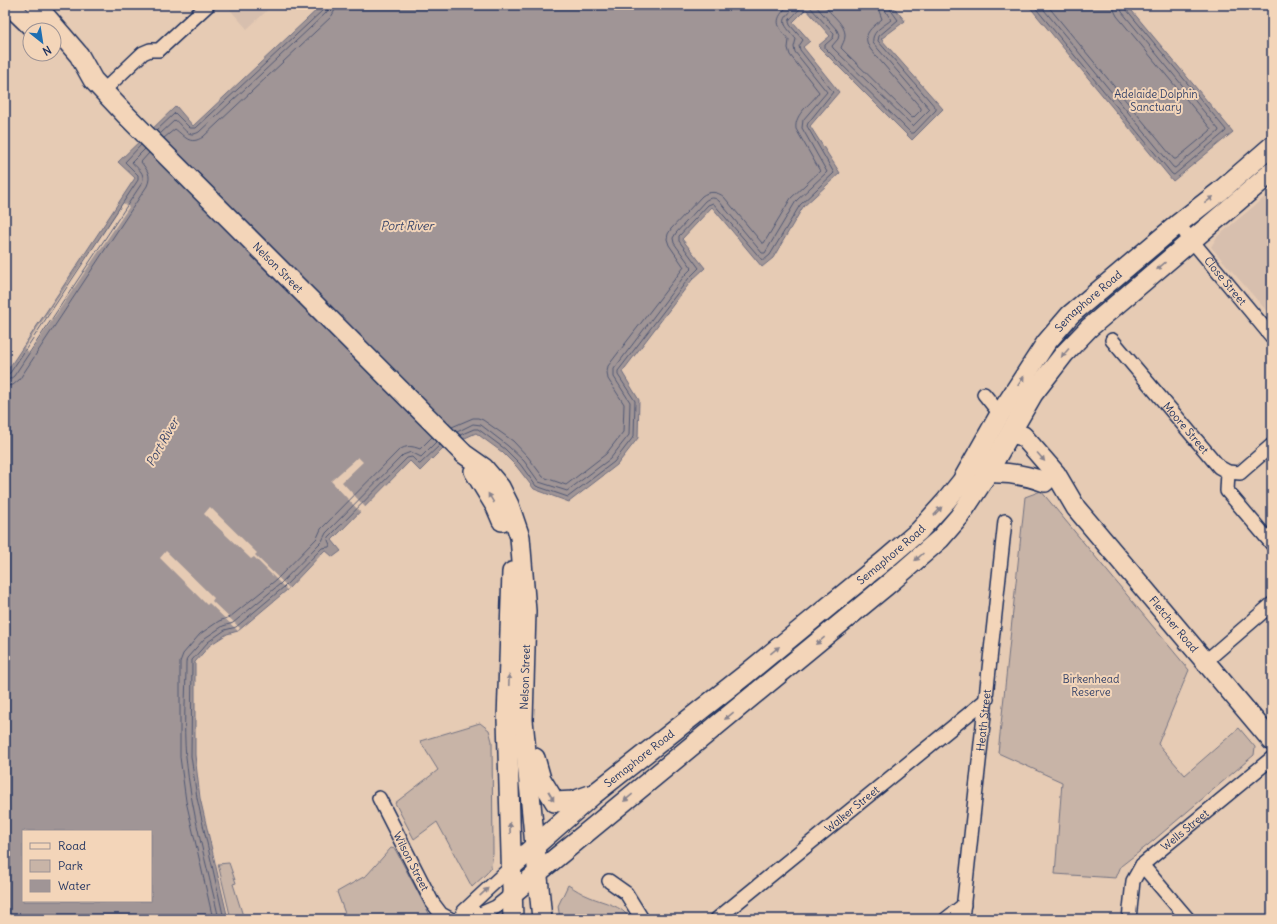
<svg xmlns="http://www.w3.org/2000/svg" width="1277" height="924" font-family="Delius,sans-serif">
	<rect width="100%" height="100%" fill="#e6cbb4"/>
	<filter id="ink" filterUnits="userSpaceOnUse"><feTurbulence type="fractalNoise" baseFrequency=".025" numOctaves="2"/><feDisplacementMap in="SourceGraphic" scale="8" xChannelSelector="R" yChannelSelector="G"/><feConvolveMatrix kernelMatrix="1 2 1 2 8 2 1 2 1" color-interpolation-filters="sRGB"/></filter>
	<g filter="url(#ink)">
		<!-- built -->
		<g fill="#d7bfae">
			<polygon points="226,5 273,5 247,29"/>
			<polygon points="1272,191 1272,317 1211,247 1217,237"/>
		</g>
		<!-- green -->
		<g fill="#c8b4a7" stroke="#727282">
			<polygon points="1041,491 1189,670 1158,744 1185,775 1239,728 1255,747 1254,755 1148,845 1121,866 1116,878 1055,874 1062,782 998,753 1025,497"/>
			<polygon points="480,723 489,730 492,741 493,853 491,867 487,873 472,887 437,822 414,839 395,803 438,770 420,741"/>
			<polygon points="391,848 395,849 432,919 347,919 337,892 367,875"/>
			<polygon points="229,863 236,883 233,884 244,919 231,919 218,864"/>
			<path d="M568,885C575,889 582,894 590,897C604,903 622,905 630,919H560L558,906Z"/>
		</g>
		<!-- water -->
		<g fill="#a09596" stroke="#6b6c80" fill-rule="evenodd">
			<path d="M322,5H892L905,21L881,39L943,109L912,140L818,46L830,36L806,9L793,22L810,41L803,47L839,92L810,126L840,173L803,207L773,258L762,267L712,207L682,239L705,268L692,280L622,372L639,400L638,438L617,465L569,502L534,489L517,467L502,452L476,433L443,448L420,471L410,461L332,540L341,551L333,557L325,550L287,590L238,631L227,634L210,645L195,662V755L200,798L228,919H5V374L135,178L118,162L176,106L193,126ZM23,831H151V901H23Z"/>
			<polygon points="1028,5 1127,5 1233,132 1173,181"/>
		</g>
		<!-- pier -->
		<g fill="#e6cbb4">
			<polygon points="123,203 129,207 30,353 24,348"/>
			<polygon points="358,457 363,462 342,482 366,508 361,513 331,481"/>
			<polygon points="210,507 257,553 255,555 289,588 287,590 254,557 251,559 204,514"/>
			<polygon points="166,551 214,598 212,601 240,628 238,631 209,603 207,605 160,558"/>
		</g>
		<g fill="none" stroke-linecap="round" stroke-linejoin="round">
			<!-- shore -->
			<g stroke="#505874" stroke-width="1">
				<path d="M815,5L837,30L839,35L838,39L832,46L833,48L913,126L930,109L873,43C871,31 884,26 891,20L885,10L884,5"/>
				<path d="M823,5C830,13 846,25 845,36C845,41 842,44 841,48L911,117L913,118L921,110V108L871,50C860,34 872,28 882,19L879,11L878,5"/>
				<polyline points="1033,5 1172,174 1174,175 1225,132 1226,130 1126,9 1125,5"/>
				<polyline points="1040,5 1173,167 1175,168 1218,132 1219,130 1122,12 1120,5"/>
				<polyline points="1047,5 1174,159 1176,159 1210,131 1211,129 1117,16 1114,10 1114,5"/>
				<polyline points="156,131 175,113 190,128 196,128 323,10 324,5"/>
				<path d="M160,134L175,120C183,126 187,139 199,132L326,13L328,10L329,5"/>
				<path d="M164,138L175,129C185,136 189,146 203,137L331,17L334,12L335,5"/>
				<polyline points="5,375 10,373 138,180 138,175 125,162 141,145"/>
				<path d="M5,380L10,379L14,376L142,183C146,172 137,169 132,162L145,149"/>
				<path d="M5,386L13,385L19,380L147,186C152,175 147,170 141,162L149,153"/>
				<path d="M452,427L473,418H478L483,420L513,441L528,457L543,477L566,485L606,454L623,432L624,404L608,379L607,372L608,366L684,267L669,245L667,239L668,234L671,229L702,196C709,191 717,191 724,197L762,243H764L791,198L820,171L796,129C794,113 812,104 819,92L790,55L788,48L789,40C776,25 773,20 789,5"/>
				<path d="M457,432L473,424L481,425L508,446L524,461L539,482L567,491L610,459L629,435L630,402L614,377V369L685,275L692,268L674,243L673,238L676,233L705,201C710,197 715,197 719,201L762,253H765L796,201L827,172L802,128L803,120L827,92L795,52L794,47L796,39C781,21 780,22 797,5"/>
				<path d="M460,435L474,429H478L505,449L520,464L536,486L568,497L614,462L634,436L635,401L618,375V371L689,278L699,268L679,241V236L708,205L713,203L762,260H764L770,255L800,205L834,173L807,126L808,123L833,92L800,50L799,46L803,40L790,25L789,21L790,19C796,14 802,3 810,7L834,34L833,38L825,45V48L911,133H914L936,110V108L878,41L879,36L898,20L890,9L889,5"/>
				<path d="M213,919L186,801L180,757V662L183,654L200,634L219,621L230,617L276,580L317,538L321,529L399,450C407,445 412,446 420,449L432,437"/>
				<path d="M219,919C207,865 191,812 186,757C183,726 186,693 186,662L187,658L205,638L223,626L233,623L280,584L318,545L322,541L326,533L403,455L411,452L421,457L437,441"/>
				<polyline points="224,919 197,798 191,756 192,660 208,642 225,630 236,627 284,587 322,548 329,547 330,545 328,540 329,537 407,458 412,457 419,464 420,464 440,445"/>
			</g>
			<defs>
				<g id="street">
					<polyline points="103,91 143,53 150,50 159,50 208,5"/>
					<path id="s1" d="M1178,224L1272,337"/>
					<path id="s2" d="M1112,340L1219,467L1228,472L1240,473L1272,445"/>
					<polyline points="984,394 1000,414"/>
					<polyline points="1228,472 1227,491 1272,544"/>
					<polyline points="1206,661 1272,604"/>
					<path id="s3" d="M379,798L432,902L441,914L450,919"/>
					<polyline points="1142,865 1188,919"/>
					<polyline points="609,881 626,893 642,919"/>
					<polyline points="471,918 496,907 512,894"/>
					<polyline points="460,919 464,911 511,867"/>
					<path id="s4" d="M717,919L987,699"/>
					<polyline points="946,919 964,905"/>
					<path id="s5" d="M962,919L1005,521"/>
					<path id="s6" d="M1129,919L1133,881L1142,865L1272,758"/>
				</g>
				<g id="secondary">
					<polyline points="9,5 35,30"/>
					<path id="s7" d="M36,5L79,55L93,80L125,114L464,454L484,468L500,487L509,505L520,537L526,611L523,720L542,919"/>
					<path id="s8" d="M1011,433L1023,436L1056,474L1076,508L1272,741"/>
					<polyline points="474,471 496,507 502,521"/>
					<path d="M987,473C1007,472 1026,475 1045,482"/>
					<polyline points="512,572 507,719 513,919"/>
					<polyline points="535,758 541,779 555,802 573,801 590,795"/>
					<path id="s9" d="M511,867L594,794L745,675L884,561L919,531L946,501L962,481L1000,414L1046,343L1070,315L1178,224L1219,192L1272,146"/>
					<polyline points="512,894 892,581 940,539 959,517 981,484 1033,394 1064,354 1089,328 1272,172"/>
					<polyline points="476,916 483,919"/>
				</g>
			</defs>
			<!-- street casing -->
			<use href="#street" stroke="#1b2f5e" stroke-width="16"/>
			<!-- secondary casing -->
			<use href="#secondary" stroke="#1b2f5e" stroke-width="22"/>
			<!-- street -->
			<use href="#street" stroke="#f3d5b9" stroke-width="13"/>
			<!-- secondary -->
			<use href="#secondary" stroke="#f3d5b9" stroke-width="19"/>
		</g>
		<!-- one-way arrows -->
		<defs><path id="oneway-solid" d="M-6-.8H1V-3.2L6.5 0L1 3.2V.8H-6Z"/></defs>
		<g fill="#87828c">
			<use href="#oneway-solid" transform="translate(1209 200) rotate(-38)"/>
			<use href="#oneway-solid" transform="translate(1161 266) rotate(139)"/>
			<use href="#oneway-solid" transform="translate(1065 353) rotate(131)"/>
			<use href="#oneway-solid" transform="translate(1021 381) rotate(-57)"/>
			<use href="#oneway-solid" transform="translate(1041 457) rotate(49)"/>
			<use href="#oneway-solid" transform="translate(491 498) rotate(-121)"/>
			<use href="#oneway-solid" transform="translate(938 511) rotate(-47)"/>
			<use href="#oneway-solid" transform="translate(919 557) rotate(138)"/>
			<use href="#oneway-solid" transform="translate(820 641) rotate(141)"/>
			<use href="#oneway-solid" transform="translate(775 650) rotate(-39)"/>
			<use href="#oneway-solid" transform="translate(509 680) rotate(-88)"/>
			<use href="#oneway-solid" transform="translate(729 716) rotate(141)"/>
			<use href="#oneway-solid" transform="translate(551 796) rotate(60)"/>
			<use href="#oneway-solid" transform="translate(628 798) rotate(141)"/>
			<use href="#oneway-solid" transform="translate(510 828) rotate(-92)"/>
			<use href="#oneway-solid" transform="translate(484 892) rotate(-43)"/>
		</g>
	</g>
	<g text-anchor="middle" dominant-baseline="central" stroke-width="4" stroke-linejoin="round" paint-order="stroke">
		<!-- park labels -->
		<g font-size="11" fill="#354369" stroke="#f3d5b9">
			<text x="1156" y="94">Adelaide Dolphin<tspan x="1156" dy="13">Sanctuary</tspan></text>
			<text x="1091" y="679">Birkenhead<tspan x="1091" dy="13">Reserve</tspan></text>
		</g>
		<!-- street labels -->
		<g font-size="11" fill="#1b2f5e" stroke="#f3d5b9">
			<text stroke="none"><textPath href="#s7" startOffset="358">Nelson Street</textPath></text>
			<text stroke="none"><textPath href="#s1" startOffset="74">Close Street</textPath></text>
			<text stroke="none"><textPath href="#s9" startOffset="816">Semaphore Road</textPath></text>
			<text stroke="none"><textPath href="#s2" startOffset="115">Moore Street</textPath></text>
			<text stroke="none"><textPath href="#s9" startOffset="492">Semaphore Road</textPath></text>
			<text stroke="none"><textPath href="#s8" startOffset="254">Fletcher Road</textPath></text>
			<text transform="translate(525 677) rotate(-88)">Nelson Street</text>
			<text stroke="none"><textPath href="#s5" startOffset="200">Heath Street</textPath></text>
			<text stroke="none"><textPath href="#s9" startOffset="168">Semaphore Road</textPath></text>
			<text stroke="none"><textPath href="#s4" startOffset="174">Walker Street</textPath></text>
			<text stroke="none"><textPath href="#s6" startOffset="112">Wells Street</textPath></text>
			<text stroke="none"><textPath href="#s3" startOffset="71">Wilson Street</textPath></text>
		</g>
		<!-- water labels -->
		<g font-size="12" font-style="italic" fill="#364369" stroke="#f3d5b9">
			<text x="407" y="225">Port River</text>
			<text transform="translate(162 442) rotate(-60)">Port River</text>
		</g>
	</g>
	<!-- margin -->
	<rect width="1277" height="924" fill="none" stroke="#f3d5b9" stroke-width="20"/>
	<rect x="10" y="10" width="1257" height="904" fill="none" stroke="#1b2f5e" stroke-width="1.5" filter="url(#ink)"/>
	<!-- legend -->
	<rect x="22" y="830" width="130" height="72" fill="#f3d5b9" stroke="#9d9395"/>
	<rect x="30" y="843" width="20" height="6" fill="#f3d5b9" stroke="#9d9395"/>
	<text x="58" y="850" font-size="12" fill="#1b2f5e">Road</text>
	<rect x="30" y="860" width="20" height="12" fill="#c8b4a7" stroke="#9d9395"/>
	<text x="58" y="870" font-size="12" fill="#1b2f5e">Park</text>
	<rect x="30" y="880" width="20" height="12" fill="#a09596" stroke="#9d9395"/>
	<text x="58" y="890" font-size="12" fill="#1b2f5e">Water</text>
	<!-- north arrow -->
	<g transform="translate(42 42) rotate(150)"><circle r="19" fill="#f3d5b9" stroke="#9d9395"/>
	<path d="M0-3L7 15L0 10L-7 15Z" fill="#1f6fb2"/>
	<text y="-6" font-size="11" font-weight="bold" text-anchor="middle" fill="#1b2f5e">N</text>
	</g>
</svg>
